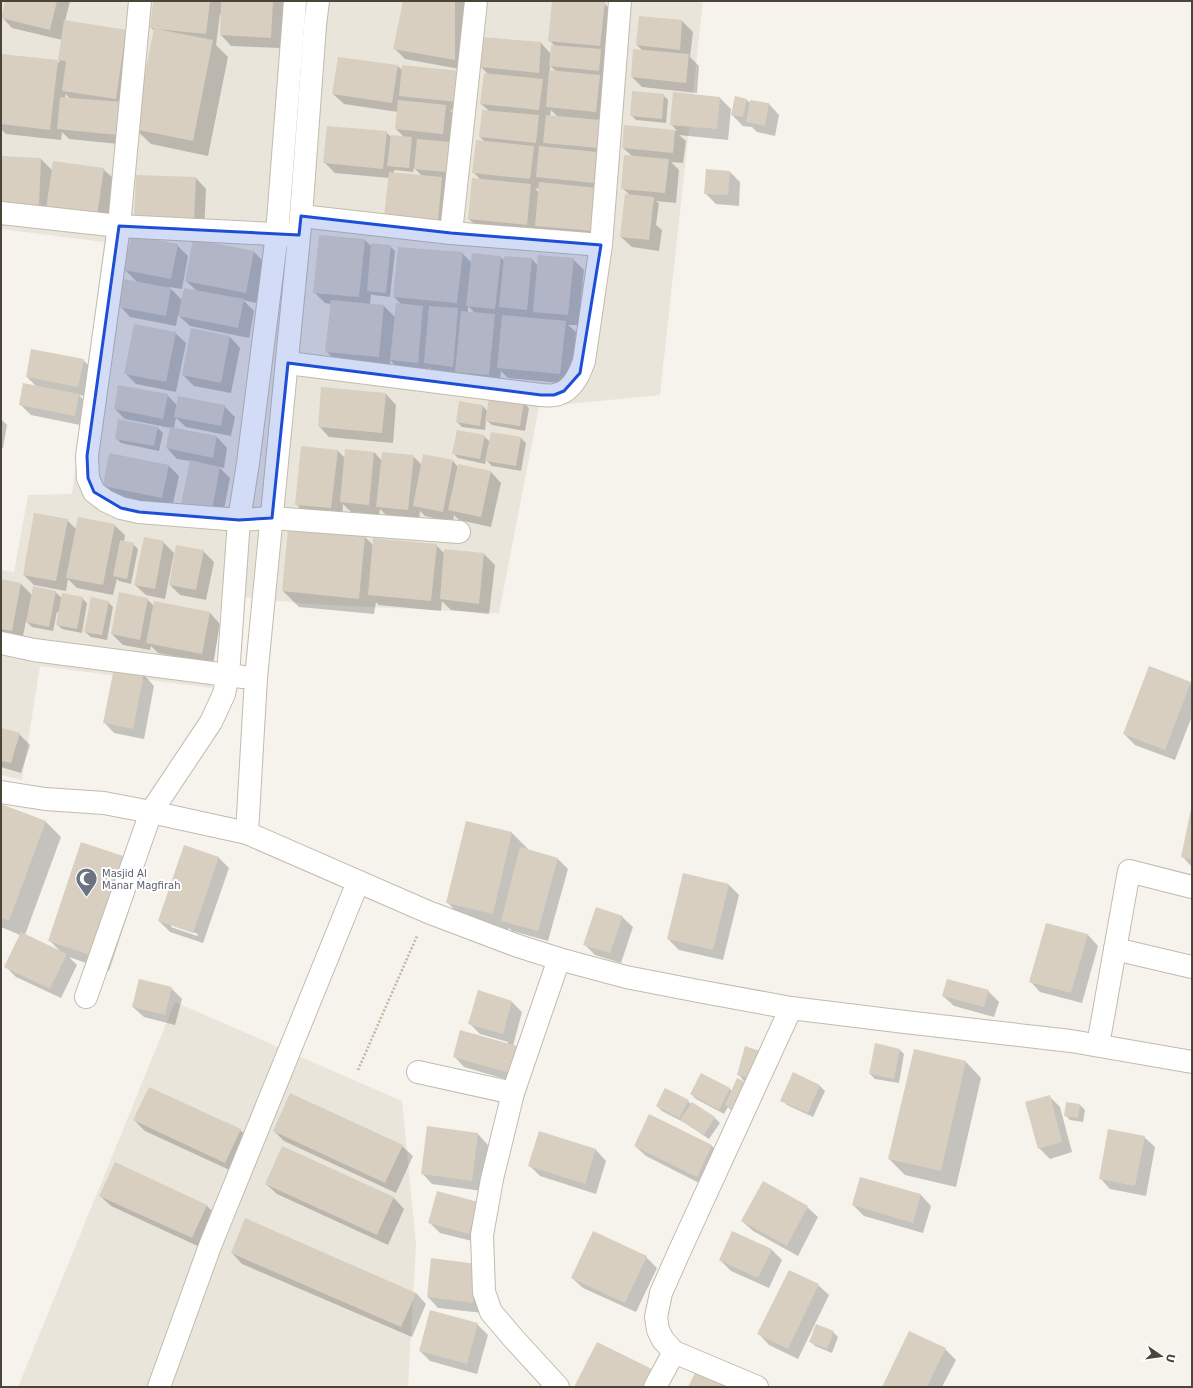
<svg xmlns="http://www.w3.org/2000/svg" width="1193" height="1388" font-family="'DejaVu Sans',sans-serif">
	<rect width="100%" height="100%" fill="#f6f3ec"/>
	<!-- residential -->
	<g fill="#eae5da">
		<polygon points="1,1 703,1 660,395 539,407 499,613 309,604 222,595 212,688 40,666 22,780 1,775 1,570 14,572 28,495 72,494 104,242 1,229"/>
		<polygon points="175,1002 402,1101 416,1244 408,1387 18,1387"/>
	</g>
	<!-- shadow -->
	<g fill="#0003" fill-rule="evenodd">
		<path d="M6,1H70L65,21L125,30L136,41L128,145L69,139L62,132L61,140L6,134L1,129V73L57,61L59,63L62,40L12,28L2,17ZM66,94L70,99L65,98Z"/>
		<polygon points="154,1 283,1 281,48 231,46 221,35 222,14 220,14 216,45 228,57 208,156 151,144 135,129 155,31 151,28"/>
		<polygon points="404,1 465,1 465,70 405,59 394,48"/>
		<path d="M553,1H581L604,3L615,14L603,242L546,236L538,228L537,235L479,229L469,219L481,180L474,173L485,142L480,137L489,111L481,104L488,74L481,67L541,43L551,54L555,46L549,40ZM550,66L557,72L550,71ZM551,110L558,117H550ZM535,188L540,189L539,193Z"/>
		<polygon points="640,17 682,21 693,32 690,57 699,66 697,93 642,87 632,77 643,51 637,45"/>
		<path d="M398,66L403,71L460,72L467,112L450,110L456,117L448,233L389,178L335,173L324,162L386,132L391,137H404L396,129L398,112L344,104L333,94ZM414,168L422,176L394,173V170L413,172Z"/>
		<polygon points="674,93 720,98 731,109 728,140 679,135 686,141 683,163 671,162 679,170 676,203 656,201 659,203 656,225 662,230 659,251 632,247 621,237 630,195 622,188 632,156 623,148 625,126 677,131 671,124"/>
		<polygon points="663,95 668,100 666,123 636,120 631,115"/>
		<polygon points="746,99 750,103 751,101 769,104 779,115 775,136 757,132 752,127 743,126 732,115"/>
		<polygon points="1,157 41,159 53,171 103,169 114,179 107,226 1,214"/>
		<polygon points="730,172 740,182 739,206 716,204 705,193"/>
		<polygon points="196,178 206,189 204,232 145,230"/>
		<path d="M320,236L365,240L372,247L390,246L395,251L390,297L373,295L371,294L370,305L384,306L395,317L402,305L394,297L462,253L472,263L500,257L505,261L532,259L538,266L573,259L584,270L578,325H568L576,332L571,384L508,378L501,371L499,385L435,374L429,367L428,373L401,371L390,360V367L337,362L326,351L331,304L325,303L314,292ZM468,306L475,313L468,312Z"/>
		<polygon points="177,245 188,256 182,289 169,287 182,300 197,291 186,281 254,252 264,262 256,303 243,300 254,311 249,338 190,326 178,315 176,326 130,317 120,306 137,282 125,270"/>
		<polygon points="175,333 186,343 176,392 136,384 125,373"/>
		<polygon points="230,337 240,348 231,393 194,386 183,375"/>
		<polygon points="83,360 94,370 89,397 79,395 90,406 85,426 31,415 20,404 37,387 27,377"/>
		<polygon points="386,394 396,405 393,443 329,437 319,426"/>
		<polygon points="167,395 177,405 224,406 235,417 231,436 186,427 176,418 174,428 217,437 227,448 224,468 219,467 230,478 222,520 193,514 183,504 190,461 177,459 167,448 171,428 125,419 115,409"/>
		<polygon points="524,403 529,408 525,431 492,425 486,420 485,430 462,427 457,422 483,406 488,412"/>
		<polygon points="1,419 7,425 3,448 1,448"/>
		<polygon points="119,420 158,428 163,433 159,451 121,443 116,438"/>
		<polygon points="492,433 521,438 526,443 521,471 492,466 486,460 485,464 458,458 453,453 484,436 490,442"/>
		<polygon points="337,450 345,458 374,452 382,461 413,456 422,465 453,461 458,467 491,472 501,483 491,527 459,520 454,515 453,522 425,516 420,511 419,521 388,517 380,509 379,515 351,512 343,504 342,518 306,515 296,504"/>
		<polygon points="168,465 179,476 172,508 114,497 104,486"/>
		<polygon points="67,520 76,529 114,525 125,535 124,542 133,544 138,549 131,584 119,581 117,579 113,595 77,588 68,579 66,591 34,585 24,575"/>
		<polygon points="289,530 365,537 374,546 436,545 445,554 445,551 484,554 495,565 489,614 451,610 442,601 441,611 379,605 376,602 374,614 299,607 283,591"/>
		<polygon points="163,542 174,553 165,599 146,595 135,585"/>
		<polygon points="203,551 214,562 206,600 180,595 170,585"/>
		<polygon points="1,580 21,584 32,595 55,592 62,598 82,598 87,603 82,633 62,629 57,624 59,613 57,612 53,631 32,627 26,621 22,641 1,637"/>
		<polygon points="147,599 154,606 210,613 220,624 213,664 158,653 151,646 150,650 123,645 112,634"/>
		<polygon points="108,602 113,607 107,640 91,637 85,632"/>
		<polygon points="144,675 154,686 144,739 114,733 104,722"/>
		<polygon points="1190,683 1192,684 1192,716 1175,760 1135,745 1124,734"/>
		<polygon points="1,729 19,734 30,745 21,773 1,767"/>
		<polygon points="1,805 46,822 61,837 25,935 61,952 49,940 125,858 141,874 109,971 69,957 77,965 61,998 16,977 5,966 20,935 1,927"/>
		<polygon points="1192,811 1192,867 1182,856"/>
		<polygon points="512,833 528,849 527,850 557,858 568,869 548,941 512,931 509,928 508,930 463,919 448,903"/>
		<path d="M185,846L219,858L229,868L203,943L170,932L159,921ZM171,925L198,934L197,936L171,927Z"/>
		<polygon points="729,885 739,895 723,960 679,950 668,939"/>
		<polygon points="622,917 633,927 621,963 595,955 584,944"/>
		<polygon points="1088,935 1098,946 1082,1003 1040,992 1030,981"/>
		<polygon points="171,988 182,999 175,1025 144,1017 133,1007"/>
		<polygon points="988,991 999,1002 994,1017 954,1006 943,996"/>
		<polygon points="512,1002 522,1012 513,1046 516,1047 527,1057 519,1083 464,1067 454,1056 508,1044 508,1042 480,1034 469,1023"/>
		<polygon points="899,1049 904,1054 899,1083 875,1079 870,1074"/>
		<polygon points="763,1053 761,1085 743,1080 738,1074"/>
		<polygon points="966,1062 981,1078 956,1187 905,1175 889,1159"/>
		<polygon points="794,1074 820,1086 825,1091 813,1117 787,1105 782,1100"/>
		<polygon points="729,1088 732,1091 745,1117 731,1110 728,1107 724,1114 696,1099 691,1094"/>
		<polygon points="1049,1096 1060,1107 1072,1152 1050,1159 1039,1148"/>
		<polygon points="688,1101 691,1104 692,1103 715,1118 720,1123 709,1139 685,1123 662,1111 657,1106"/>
		<polygon points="1067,1103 1080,1105 1085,1110 1083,1122 1070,1120 1065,1115"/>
		<polygon points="650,1115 712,1146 722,1156 707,1187 646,1156 635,1146"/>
		<polygon points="134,1120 240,1130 251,1140 236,1173 145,1131"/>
		<polygon points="274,1131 402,1146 413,1156 396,1193 284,1141"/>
		<polygon points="540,1132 596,1150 606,1161 596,1194 540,1176 529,1165"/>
		<polygon points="478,1134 488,1145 482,1191 432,1184 422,1173"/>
		<polygon points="1144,1137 1155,1147 1146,1196 1110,1189 1100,1178"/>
		<polygon points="283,1147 394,1198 404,1209 388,1245 277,1194 266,1184"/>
		<polygon points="921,1195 931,1206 923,1233 864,1216 853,1205"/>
		<polygon points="100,1196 207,1206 217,1216 202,1248 111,1206"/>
		<polygon points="477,1203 480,1243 440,1233 430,1223"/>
		<polygon points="807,1207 818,1217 798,1256 753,1231 742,1221"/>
		<polygon points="733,1232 772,1250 782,1260 769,1288 731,1271 720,1260"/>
		<polygon points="232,1253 416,1293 426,1304 412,1337 242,1264"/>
		<polygon points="646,1257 657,1268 636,1312 583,1288 572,1278"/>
		<polygon points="477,1265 483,1313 438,1308 428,1297"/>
		<polygon points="818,1285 829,1295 798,1359 769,1345 759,1334"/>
		<polygon points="477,1324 488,1335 477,1374 430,1361 420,1351"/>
		<polygon points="833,1332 838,1337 832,1353 815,1346 810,1341"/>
		<polygon points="945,1349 956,1360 942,1387 883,1387"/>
	</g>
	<!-- building -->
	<g fill="#d8cfc1">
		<polygon points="5,1 57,1 50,30 1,18"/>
		<polygon points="153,1 210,1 206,34 157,29 213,40 193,141 134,129 154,28 150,28"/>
		<polygon points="221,1 273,1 271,38 220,35"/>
		<polygon points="403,1 455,1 455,60 393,49"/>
		<polygon points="552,1 591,1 605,2 600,46 548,41"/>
		<polygon points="639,16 682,20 680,50 636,45"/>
		<polygon points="64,20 126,30 116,99 62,91 66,61 58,60"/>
		<polygon points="483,37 541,42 539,73 480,67"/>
		<polygon points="551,45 601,49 599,71 549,66"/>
		<polygon points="633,49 689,54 686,83 631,77"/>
		<polygon points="2,54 58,60 50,130 1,124 1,64"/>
		<polygon points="338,57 398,65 392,103 332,94"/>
		<polygon points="402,65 460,71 457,102 399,96"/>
		<polygon points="549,70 600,75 596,112 546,107"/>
		<polygon points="484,73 543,79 539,110 480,104"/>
		<polygon points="632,91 664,94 662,119 630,116"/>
		<polygon points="673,92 720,97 717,129 670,125"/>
		<polygon points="735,96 747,99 743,117 731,115"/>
		<polygon points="60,97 122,102 118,135 57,129"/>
		<polygon points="398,100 446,105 443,134 395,129"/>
		<polygon points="750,100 769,103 765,126 746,122"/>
		<polygon points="482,110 539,115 536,143 479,137"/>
		<polygon points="546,115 601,120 599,148 543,143"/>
		<polygon points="624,125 675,130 673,153 622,148"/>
		<polygon points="327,126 387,131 383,169 323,163"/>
		<polygon points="391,135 412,137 409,168 387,166"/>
		<polygon points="417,139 450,142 446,172 414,169"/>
		<polygon points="476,140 534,146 530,179 472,173"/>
		<polygon points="539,146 597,152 594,183 536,177"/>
		<polygon points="624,155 669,159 665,193 621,189"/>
		<polygon points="1,156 41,158 39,206 1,204"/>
		<polygon points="53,161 104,168 97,216 46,209"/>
		<polygon points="706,169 730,171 728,195 704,194"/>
		<polygon points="389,172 442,177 438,222 384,217"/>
		<polygon points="136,175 196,177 194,222 134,220"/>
		<polygon points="472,178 531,184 527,225 468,219"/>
		<polygon points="539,182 597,188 593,231 535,226"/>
		<polygon points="625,194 654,197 649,240 620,237"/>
		<polygon points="131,235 178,244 171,279 124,270"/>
		<polygon points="319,235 365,239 359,297 313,293"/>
		<polygon points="193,239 254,251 246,293 185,281"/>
		<polygon points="371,243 391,245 386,293 367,291"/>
		<polygon points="398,247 463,252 457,303 393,297"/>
		<polygon points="472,253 501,256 495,309 466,306"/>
		<polygon points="538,255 574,258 568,315 533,312"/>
		<polygon points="504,256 532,258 527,310 499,307"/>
		<polygon points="124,279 171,288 166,316 118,307"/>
		<polygon points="184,288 244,299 238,328 178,316"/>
		<polygon points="331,300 384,305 379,357 325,352"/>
		<polygon points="396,303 423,306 418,363 390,360"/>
		<polygon points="429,306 458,308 453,367 424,363"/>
		<polygon points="461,311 495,314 489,375 455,372"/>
		<polygon points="502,315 566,321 560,374 497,368"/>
		<polygon points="134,324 176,332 166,382 124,374"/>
		<polygon points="191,328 230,336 221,383 182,375"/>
		<polygon points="31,349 84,359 78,387 26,377"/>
		<polygon points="23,383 79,394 75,416 19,405"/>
		<polygon points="118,385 168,394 163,419 114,409"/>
		<polygon points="321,387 386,393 382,433 318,427"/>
		<polygon points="178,396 225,405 221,426 174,417"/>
		<polygon points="489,397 524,402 520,426 485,421"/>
		<polygon points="459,401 483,405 480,426 456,422"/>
		<polygon points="118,419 158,427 154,446 115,439"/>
		<polygon points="170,427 217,436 213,458 166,448"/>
		<polygon points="457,430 485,435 480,459 452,454"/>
		<polygon points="491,432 521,437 516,466 485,461"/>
		<polygon points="301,446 338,450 331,508 295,505"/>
		<polygon points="345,449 374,452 369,505 340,502"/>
		<polygon points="382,452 414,455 408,510 376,507"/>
		<polygon points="109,453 169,465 162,498 103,486"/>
		<polygon points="423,454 453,460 443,512 413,506"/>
		<polygon points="190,460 220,467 212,510 181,504"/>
		<polygon points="458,464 491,471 481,517 448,510"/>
		<polygon points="34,513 68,519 56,581 23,575"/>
		<polygon points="78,517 115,524 103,585 66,578"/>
		<polygon points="288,529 365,536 359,599 282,591"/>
		<polygon points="144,537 164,541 155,589 134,585"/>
		<polygon points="373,538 437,544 431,601 368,595"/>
		<polygon points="120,540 134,543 127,579 113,576"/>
		<polygon points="176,545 204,550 196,590 169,585"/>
		<polygon points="444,549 484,553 479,604 440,599"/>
		<polygon points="1,579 21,583 12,631 1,629"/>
		<polygon points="33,586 56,591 49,627 26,622"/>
		<polygon points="119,592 148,598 140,640 111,634"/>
		<polygon points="62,593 83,597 77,629 56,625"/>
		<polygon points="91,597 109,601 102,635 84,632"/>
		<polygon points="154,601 210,612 202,654 146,643"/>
		<polygon points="1149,666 1191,682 1165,750 1123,734"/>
		<polygon points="114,668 144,674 133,729 103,723"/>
		<polygon points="1,728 20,733 11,763 1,761"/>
		<polygon points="1,804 46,821 9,921 1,918"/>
		<polygon points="1191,809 1192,810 1192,860 1181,857"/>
		<polygon points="466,821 512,832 493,914 446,903"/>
		<polygon points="81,842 126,857 93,956 48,941"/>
		<polygon points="184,845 219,857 193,933 158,921"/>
		<polygon points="520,847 558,858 538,931 501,921"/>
		<polygon points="683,873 729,884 713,950 667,939"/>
		<polygon points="596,907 623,916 610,953 583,945"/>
		<polygon points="1046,923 1088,934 1071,993 1029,982"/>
		<polygon points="21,932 67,954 50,989 4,967"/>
		<polygon points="139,979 172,987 165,1015 132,1007"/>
		<polygon points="947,979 989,990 984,1007 942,996"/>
		<polygon points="478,990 512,1001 503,1034 468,1024"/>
		<polygon points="460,1030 517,1046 509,1073 453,1057"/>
		<polygon points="875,1043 900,1049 894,1079 869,1074"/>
		<polygon points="745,1046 763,1052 756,1080 737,1075"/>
		<polygon points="914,1049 966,1061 941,1171 888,1159"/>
		<polygon points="793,1072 820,1085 808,1113 780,1101"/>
		<polygon points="701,1073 730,1088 719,1110 690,1094"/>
		<polygon points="737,1078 752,1085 740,1112 725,1105"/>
		<polygon points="149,1087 241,1129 225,1163 133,1120"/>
		<polygon points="665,1088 689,1100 679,1118 656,1106"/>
		<polygon points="290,1093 403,1145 385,1183 273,1131"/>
		<polygon points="1050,1095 1062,1142 1038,1149 1025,1102"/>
		<polygon points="692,1102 715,1117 704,1135 680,1120"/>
		<polygon points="1066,1102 1080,1104 1078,1118 1064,1116"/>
		<polygon points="649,1114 712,1145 697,1177 634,1146"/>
		<polygon points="427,1126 478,1133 472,1181 421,1174"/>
		<polygon points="1108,1129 1145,1136 1135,1186 1099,1179"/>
		<polygon points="539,1131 596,1149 585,1184 528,1166"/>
		<polygon points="282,1146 394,1197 377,1235 265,1184"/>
		<polygon points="115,1162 207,1205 192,1238 99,1196"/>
		<polygon points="860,1177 921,1194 913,1223 852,1205"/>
		<polygon points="763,1181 808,1206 787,1246 741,1221"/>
		<polygon points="437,1191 478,1202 469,1234 428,1223"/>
		<polygon points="245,1218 416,1293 401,1327 231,1253"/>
		<polygon points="593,1231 647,1256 625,1303 571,1278"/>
		<polygon points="732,1231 772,1249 758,1278 719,1260"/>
		<polygon points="431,1258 477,1264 473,1303 427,1297"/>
		<polygon points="789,1270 819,1284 788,1349 757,1334"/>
		<polygon points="430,1310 478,1323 467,1364 419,1351"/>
		<polygon points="816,1324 834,1331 827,1349 809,1342"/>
		<polygon points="909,1331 946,1348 927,1387 882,1387"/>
		<polygon points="597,1342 652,1369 643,1387 574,1387"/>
		<polygon points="696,1371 728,1387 688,1387"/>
	</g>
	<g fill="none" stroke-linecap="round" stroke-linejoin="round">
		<defs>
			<g id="minor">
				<polyline points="140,1 119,226 87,456 88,478 94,492 106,501 121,508 139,512 239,520 272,518 459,532"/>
				<polyline points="1,213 119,226 292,235"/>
				<polyline points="301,216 451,233 601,245"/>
				<polyline points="451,233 476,1"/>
				<path d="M288,363L541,395C545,395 549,396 554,395C571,393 579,376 584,361L601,245L620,1"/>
				<polyline points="1,643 34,650 243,677"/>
				<polyline points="1,792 45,799 104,803 151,812 247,833 428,912 515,945 559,959 626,977 698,991 791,1008 905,1022 1071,1041 1192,1062"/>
				<polyline points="247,833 256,678 301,216 315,25 318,1"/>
				<polyline points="1115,949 1192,967"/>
				<polyline points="86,997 151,812 211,722 224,694 228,675 239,520 248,463 277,234 295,1"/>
				<polyline points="1098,1045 1129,871 1192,887"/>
				<polyline points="418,1072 513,1093"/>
				<polyline points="159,1387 210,1246 358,882"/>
				<polyline points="558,1387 514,1339 491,1312 484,1292 482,1235 492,1179 513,1093 559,959"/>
				<polyline points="655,1387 674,1352"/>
				<polyline points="757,1387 674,1352 663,1340 658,1330 656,1317 661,1293 680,1250 791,1008"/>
			</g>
		</defs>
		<!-- minor casing -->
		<use href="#minor" stroke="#c2bbae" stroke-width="24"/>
		<!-- path -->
		<polyline stroke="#c4b79f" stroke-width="2.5" stroke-dasharray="2 2" stroke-linecap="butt" points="358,1070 417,936"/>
		<!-- minor -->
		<use href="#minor" stroke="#fff" stroke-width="22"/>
	</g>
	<!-- marked area -->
	<path fill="#1d4ed8" fill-opacity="0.2" stroke="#1d4ed8" stroke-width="3" stroke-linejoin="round" d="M301,216L451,233L601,245L580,373L564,391L554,395H541L288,363L272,518L239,520L139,512L121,508L94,492L88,478L87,456L119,226L299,235Z"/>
	<!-- icons -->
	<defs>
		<symbol id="mosque-pin" viewBox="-11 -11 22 30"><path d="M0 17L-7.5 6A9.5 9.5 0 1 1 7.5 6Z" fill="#6b7280" stroke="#fff"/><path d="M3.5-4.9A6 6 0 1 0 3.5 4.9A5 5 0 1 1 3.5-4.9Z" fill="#fff"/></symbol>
	</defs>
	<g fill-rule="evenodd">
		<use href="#mosque-pin" x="74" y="866" width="25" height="34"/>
	</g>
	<g text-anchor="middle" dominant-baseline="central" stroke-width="4" stroke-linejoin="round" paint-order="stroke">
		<!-- worship labels -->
		<g font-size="10" fill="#5b616d" stroke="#fff" text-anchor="start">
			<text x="102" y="873">Masjid Al<tspan x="102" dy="12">Manar Magfirah</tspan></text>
		</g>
	</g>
	<!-- border -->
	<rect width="1193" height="1388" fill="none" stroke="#4b4439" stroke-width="4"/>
	<!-- north arrow -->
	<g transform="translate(1161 1356) rotate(103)" stroke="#ffffff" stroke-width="3" paint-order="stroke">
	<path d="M0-3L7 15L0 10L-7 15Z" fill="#4b4439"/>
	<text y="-6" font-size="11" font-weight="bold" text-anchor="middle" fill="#4b4439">U</text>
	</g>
</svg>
